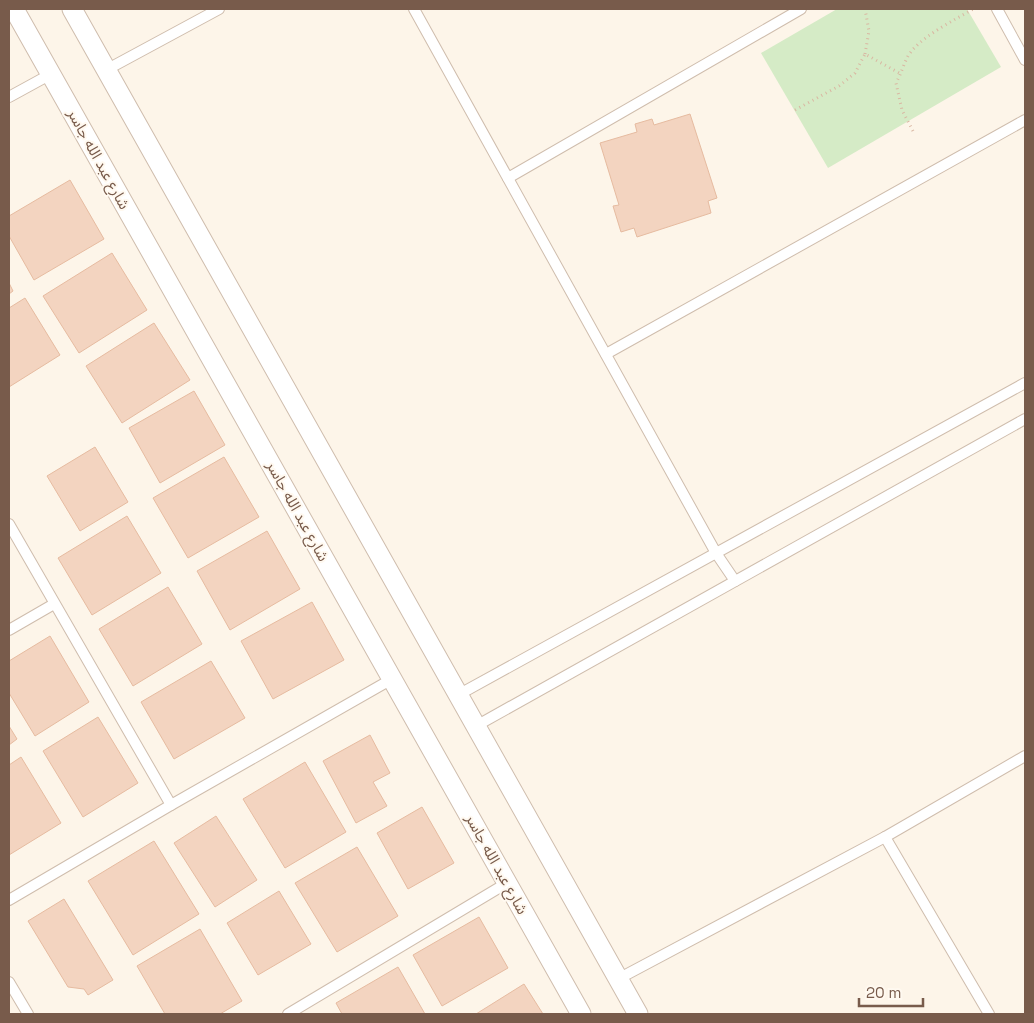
<svg xmlns="http://www.w3.org/2000/svg" width="1034" height="1023" font-family="'Space Grotesk','Noto Sans Arabic',sans-serif">
	<rect width="100%" height="100%" fill="#fdf5e9"/>
	<!-- green -->
	<polygon fill="#d5ebc6" points="837,9 967,9 1001,67 828,168 761,53"/>
	<!-- building -->
	<g fill="#f3d4c0" stroke="#e6bba0">
		<polygon points="690,114 717,198 708,201 711,213 637,237 634,228 621,232 613,206 619,205 600,143 637,132 635,124 652,119 654,125"/>
		<polygon points="70,180 104,239 34,280 9,236 9,216"/>
		<polygon points="112,253 147,310 79,353 43,296"/>
		<polygon points="9,283 13,291 9,294"/>
		<polygon points="25,298 60,355 9,387 9,308"/>
		<polygon points="154,323 190,380 122,423 86,366"/>
		<polygon points="194,391 225,445 160,483 129,428"/>
		<polygon points="95,447 128,502 80,531 47,476"/>
		<polygon points="224,457 259,517 188,558 153,498"/>
		<polygon points="127,516 161,573 92,615 58,558"/>
		<polygon points="267,531 300,589 230,630 197,571"/>
		<polygon points="168,587 202,644 133,686 99,629"/>
		<polygon points="312,602 344,660 273,699 241,641"/>
		<polygon points="50,636 89,702 35,736 9,693 9,661"/>
		<polygon points="211,661 245,718 174,759 141,702"/>
		<polygon points="98,717 138,783 83,817 43,751"/>
		<polygon points="9,726 17,739 9,745"/>
		<polygon points="370,735 390,773 373,782 387,806 356,823 323,761"/>
		<polygon points="21,757 61,823 9,855 9,765"/>
		<polygon points="305,762 346,832 285,868 243,799"/>
		<polygon points="422,807 454,863 408,889 377,833"/>
		<polygon points="216,816 257,880 215,907 174,843"/>
		<polygon points="154,841 199,914 133,955 88,881"/>
		<polygon points="357,847 398,916 337,952 295,883"/>
		<polygon points="279,891 311,944 258,975 227,923"/>
		<polygon points="64,899 113,980 88,995 84,989 68,987 28,921"/>
		<polygon points="479,917 508,968 442,1006 413,955"/>
		<polygon points="200,929 242,1001 220,1014 165,1014 137,966"/>
		<polygon points="398,967 425,1014 342,1014 336,1003"/>
		<polygon points="524,984 543,1014 476,1014"/>
	</g>
	<g fill="none" stroke-linecap="round" stroke-linejoin="round">
		<defs>
			<g id="lane">
				<polyline points="414,9 716,553 735,581"/>
				<polyline points="997,9 1025,60"/>
				<polyline points="106,70 219,9"/>
				<polyline points="9,97 51,74"/>
				<polyline points="508,178 801,9"/>
				<polyline points="606,354 1025,120"/>
				<polyline points="9,524 171,805"/>
				<polyline points="9,630 54,604"/>
				<polyline points="458,695 1025,383"/>
				<polyline points="476,726 1025,419"/>
				<polyline points="885,837 989,1014"/>
				<polyline points="9,900 171,805 392,679"/>
				<polyline points="618,979 885,837 1025,756"/>
				<polyline points="9,982 28,1014"/>
				<polyline points="288,1014 507,883"/>
			</g>
			<g id="street">
				<polyline points="14,9 581,1014"/>
				<polyline points="72,9 638,1014"/>
			</g>
		</defs>
		<!-- lane casing -->
		<use href="#lane" stroke="#cfbdad" stroke-width="12"/>
		<!-- street casing -->
		<use href="#street" stroke="#cfbdad" stroke-width="21"/>
		<!-- path -->
		<g stroke="#d9b7a2" stroke-width="3" stroke-dasharray="1 4" stroke-linecap="butt">
			<polyline points="865,54 869,31 865,9"/>
			<polyline points="795,110 839,86 855,73 865,54 901,74"/>
			<path d="M913,131L902,110L896,83C901,74 903,66 907,58C917,38 955,20 973,9"/>
		</g>
		<!-- lane -->
		<use href="#lane" stroke="#fff" stroke-width="10"/>
		<!-- street -->
		<use href="#street" stroke="#fff" stroke-width="19"/>
	</g>
	<g text-anchor="middle" dominant-baseline="central" stroke-width="4" stroke-linejoin="round" paint-order="stroke">
		<!-- street labels -->
		<g font-size="15" fill="#785b4b" stroke="#fff9f0">
			<text transform="translate(99 159) rotate(61)">شارع عبد الله جاسر</text>
			<text transform="translate(298 511) rotate(61)">شارع عبد الله جاسر</text>
			<text transform="translate(497 864) rotate(61)">شارع عبد الله جاسر</text>
		</g>
	</g>
	<!-- border -->
	<rect width="1034" height="1023" fill="none" stroke="#785b4b" stroke-width="20"/>
	<!-- scale -->
	<path d="M859 998v8h64v-8" fill="none" stroke="#785b4b" stroke-width="2.5"/>
	<text x="866" y="998" font-size="15" fill="#785b4b" stroke="#fff9f0" stroke-width="4" paint-order="stroke">20 m</text>
</svg>
